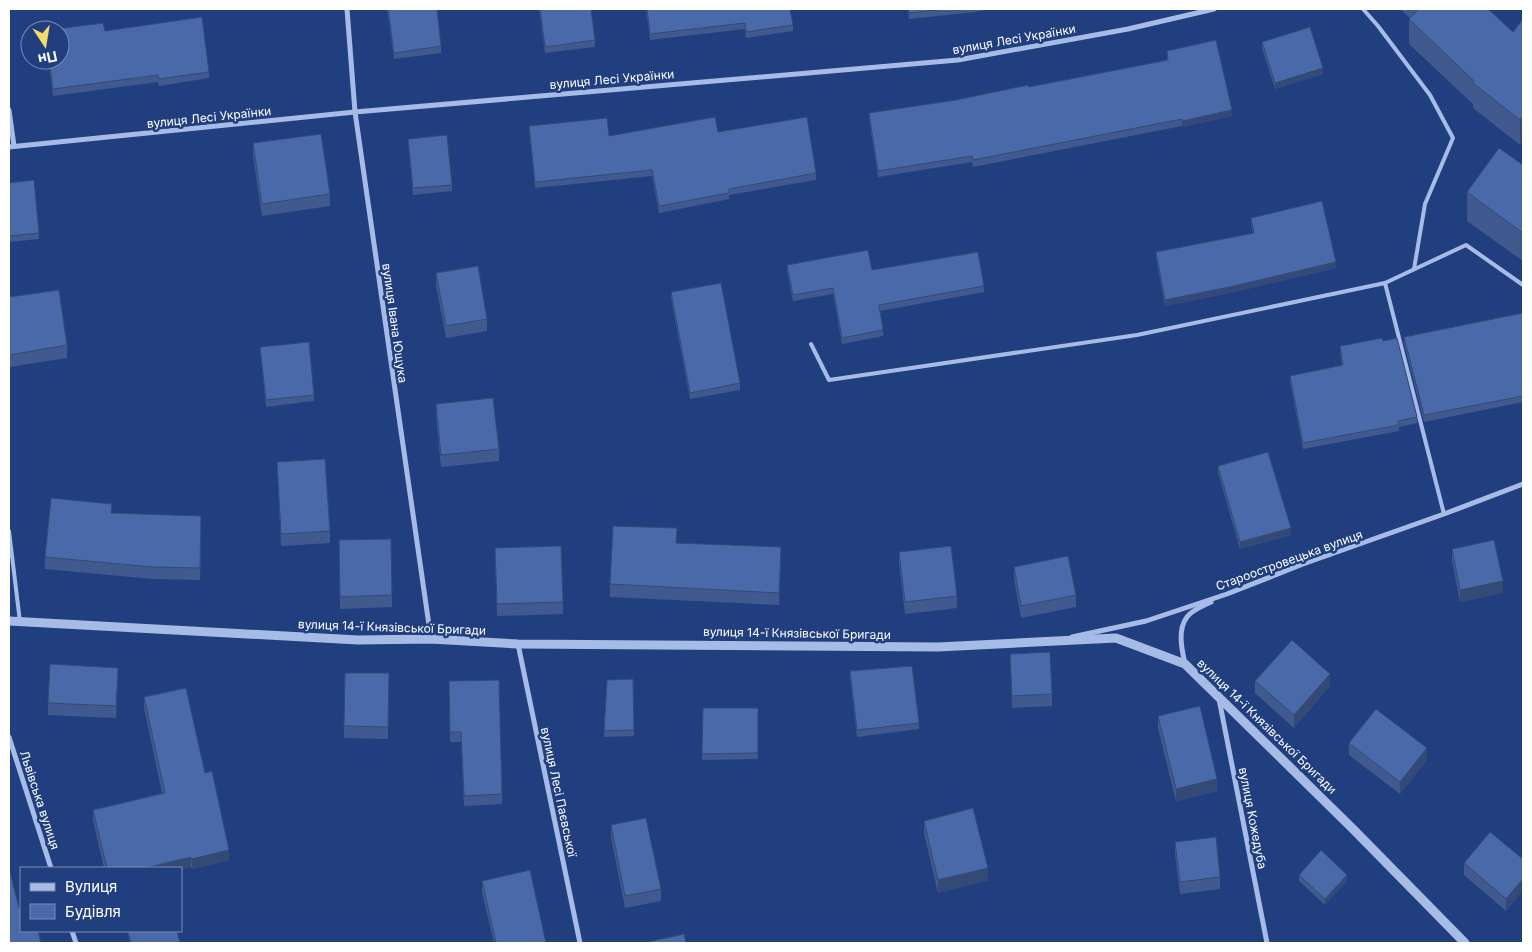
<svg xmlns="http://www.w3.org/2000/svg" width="1532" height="952" font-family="Inter,sans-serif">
	<rect width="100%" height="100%" fill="#213f7f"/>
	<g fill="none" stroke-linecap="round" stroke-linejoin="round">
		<!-- service -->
		<g stroke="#a6bce7" stroke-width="4">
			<polyline points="1363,9 1378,26 1430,95 1453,138 1425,204 1414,269"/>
			<polyline points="1385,283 1466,245 1523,285"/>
			<polyline points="811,344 829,380 1137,335 1385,283 1444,514"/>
			<polyline points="9,531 20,622"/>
		</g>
		<!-- minor -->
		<g stroke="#a6bce7" stroke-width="5">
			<polyline points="347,9 355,112 431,639"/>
			<polyline points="9,110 14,146"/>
			<polyline points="9,147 355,112 958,60 1128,29 1214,9"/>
			<polyline points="1072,637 1146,621 1227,594 1303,564 1444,514 1523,484"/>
			<polyline points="518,644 580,943"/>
			<path d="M1185,664C1182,650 1177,630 1187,617C1192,610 1203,606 1211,602"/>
			<polyline points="1219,699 1267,943"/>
			<polyline points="9,737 51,868"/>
			<polyline points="72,931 76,943"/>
		</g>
		<!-- tertiary -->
		<polyline stroke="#a6bce7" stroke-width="9" points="9,621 358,640 431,639 518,644 938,647 1116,638 1185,664 1353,829 1465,943"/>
	</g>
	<!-- wall -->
	<g fill="#405a90">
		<polygon points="387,9 437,9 441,46 441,53 394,59"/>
		<polygon points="539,9 591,9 595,40 595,47 545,53"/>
		<polygon points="646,9 790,9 793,25 793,31 746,38 745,29 650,40"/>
		<polygon points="908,9 990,9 976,12 909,19"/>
		<polygon points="1400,9 1488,9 1513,32 1523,19 1520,145 1473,108 1473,104 1409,44 1409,19 1410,18"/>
		<polygon points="105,31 209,72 209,78 159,86 158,82 53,96 48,60 60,60"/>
		<polygon points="1262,42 1323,74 1275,89 1262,48"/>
		<polygon points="1167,51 1232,116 1182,127 1182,126 973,167 972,162 878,177 869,119 869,113 956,100 1029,87 1167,60"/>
		<polygon points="529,126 609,136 718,132 816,173 816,180 729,195 729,199 659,213 652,176 535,188"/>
		<polygon points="408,139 452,185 452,191 413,195"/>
		<polygon points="253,143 330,194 330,206 262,216 253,156"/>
		<polygon points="1523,165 1523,261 1467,221 1467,192"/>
		<polygon points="9,183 39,233 39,239 9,242"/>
		<polygon points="1251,218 1336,268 1234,292 1165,306 1156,258 1156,252 1253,233 1251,224"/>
		<polygon points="787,265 872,270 984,286 984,292 880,311 883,330 883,336 842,344 833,294 793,301 787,271"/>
		<polygon points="436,273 487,319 487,331 446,338 436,285"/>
		<polygon points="671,292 740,383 740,390 690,399 671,298"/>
		<polygon points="9,297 67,345 67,358 9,367"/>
		<polygon points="1523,313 1523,402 1424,422 1404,343 1404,337"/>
		<polygon points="1383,341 1417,417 1417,423 1399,427 1399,431 1303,449 1290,382 1290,376 1342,366 1340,352 1340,346"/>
		<polygon points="260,347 314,395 314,401 266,407"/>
		<polygon points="436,404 499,449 499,461 441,467 436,416"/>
		<polygon points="277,462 330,531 330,543 281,546"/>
		<polygon points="1218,466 1291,535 1240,549 1218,472"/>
		<polygon points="112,513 201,528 200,580 153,579 45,569 45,557"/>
		<polygon points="677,543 781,559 779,605 610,597 610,584"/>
		<polygon points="495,548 563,602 563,614 497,616"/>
		<polygon points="1452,549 1503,593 1460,602 1452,561"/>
		<polygon points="339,552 392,595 392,607 340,609"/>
		<polygon points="899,552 957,596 957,608 905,614 899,564"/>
		<polygon points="1014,567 1076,595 1076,607 1021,618 1014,579"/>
		<polygon points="1010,654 1052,694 1052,706 1012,708"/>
		<polygon points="850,671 919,723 919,729 857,737 850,677"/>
		<polygon points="345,673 389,673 388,739 344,738"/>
		<polygon points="118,680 116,718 48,715 48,703"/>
		<polygon points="449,681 502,794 502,804 464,806 461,742 450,742"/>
		<polygon points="1255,681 1330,686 1294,728 1255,693"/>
		<polygon points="144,697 205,773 229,860 192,869 191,867 181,870 181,868 104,868 93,820 93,810 162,793 144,708"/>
		<polygon points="703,708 758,708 758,759 702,760"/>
		<polygon points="1158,716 1217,791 1176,801 1158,728"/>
		<polygon points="634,730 634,736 604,737 604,731"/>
		<polygon points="1349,743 1427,760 1400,794 1349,755"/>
		<polygon points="924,821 988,880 938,893 924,833"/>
		<polygon points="611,825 661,889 661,901 625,908 611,837"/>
		<polygon points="1175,842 1220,877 1220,889 1180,894 1175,854"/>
		<polygon points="1523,859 1506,911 1464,875 1464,863"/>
		<polygon points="1299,875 1347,881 1325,905 1299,881"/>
		<polygon points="482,881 546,943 494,943 482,893"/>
		<polygon points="128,931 177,931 180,943 130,943 128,935"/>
	</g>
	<!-- shaded-wall -->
	<g fill="#344a76">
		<polygon points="1323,68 1323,74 1275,89 1275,83"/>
		<polygon points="1232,110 1232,116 1182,127 1182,121"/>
		<polygon points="1523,116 1523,141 1520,145 1520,120"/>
		<polygon points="1336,262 1336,268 1234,292 1165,306 1165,300"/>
		<polygon points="1291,528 1291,535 1240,549 1240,542"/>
		<polygon points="1503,581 1503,593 1460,602 1460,590"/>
		<polygon points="118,668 118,680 116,718 116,706"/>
		<polygon points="1330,674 1330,686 1294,728 1294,715"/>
		<polygon points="1427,748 1427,760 1400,794 1400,782"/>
		<polygon points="1217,779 1217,791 1176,801 1176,789"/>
		<polygon points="229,850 229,860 192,869 192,859"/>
		<polygon points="191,857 191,867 181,870 181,868 145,868"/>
		<polygon points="988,868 988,880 938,893 938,880"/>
		<polygon points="1347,875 1347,881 1325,905 1325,899"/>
		<polygon points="1523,879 1523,891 1506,911 1506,899"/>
	</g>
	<!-- building -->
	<g fill="#4a69a8" stroke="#344a76">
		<polygon points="388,9 437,9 441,46 394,53"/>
		<polygon points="540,9 591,9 595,40 545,47"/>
		<polygon points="647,9 790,9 793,25 746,32 745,23 650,34"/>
		<polygon points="908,9 945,9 909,13"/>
		<polygon points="1419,9 1488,9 1513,32 1523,19 1523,116 1520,120 1473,83 1474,81 1409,19"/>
		<polygon points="202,17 209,72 159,79 158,75 53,89 49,60 60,60 60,30 49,30 103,23 105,31"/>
		<polygon points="1310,27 1323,68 1275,83 1262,42"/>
		<polygon points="1216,40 1232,110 1182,121 1182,119 973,160 972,156 878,171 869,113 956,100 1028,85 1029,87 1168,60 1167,51"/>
		<polygon points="715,117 718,132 807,117 816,173 729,189 729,193 659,206 652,170 535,182 529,126 607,118 609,136"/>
		<polygon points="321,134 330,194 262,204 253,143"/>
		<polygon points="447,135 452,185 413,188 408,139"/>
		<polygon points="1499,148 1523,165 1523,233 1467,192"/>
		<polygon points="34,180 39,233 9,236 9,183"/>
		<polygon points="1322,201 1336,262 1234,286 1165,300 1156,252 1254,233 1251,218"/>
		<polygon points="868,250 872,270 978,252 984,286 879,305 883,330 842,338 833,288 793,295 787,265"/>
		<polygon points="478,266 487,319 446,326 436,273"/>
		<polygon points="721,283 740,383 690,393 671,292"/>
		<polygon points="59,290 67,345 9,355 9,297"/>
		<polygon points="1523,313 1523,396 1424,415 1404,337"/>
		<polygon points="1382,338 1383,341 1397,338 1417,417 1398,421 1399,425 1303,443 1290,376 1343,365 1340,346"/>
		<polygon points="309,342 314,395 266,400 260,347"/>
		<polygon points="493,398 499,449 441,455 436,404"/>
		<polygon points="1268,452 1291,528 1240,542 1218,466"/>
		<polygon points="325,459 330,531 281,534 277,462"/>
		<polygon points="51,498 112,504 111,513 201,516 200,568 153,567 45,557"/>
		<polygon points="613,526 677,528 676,543 781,547 779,593 610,584"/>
		<polygon points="391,539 392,595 340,597 339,540"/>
		<polygon points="1494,540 1503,581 1460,590 1452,549"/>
		<polygon points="561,546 563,602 497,604 495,548"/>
		<polygon points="951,546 957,596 905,602 899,552"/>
		<polygon points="1068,556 1076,595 1021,606 1014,567"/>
		<polygon points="1292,640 1330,674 1294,715 1255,681"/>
		<polygon points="1050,652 1052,694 1012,696 1010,654"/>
		<polygon points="50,664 118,668 116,706 48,703"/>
		<polygon points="912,666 919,723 857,730 850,671"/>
		<polygon points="345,673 389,673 388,727 344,726"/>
		<polygon points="633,679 634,730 604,731 607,680"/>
		<polygon points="499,680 502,794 464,796 461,732 450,732 449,681"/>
		<polygon points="186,688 205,773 212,771 229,850 192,859 191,857 145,868 107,868 93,810 165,793 144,697"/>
		<polygon points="1200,706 1217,779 1176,789 1158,716"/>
		<polygon points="703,708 758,708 758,753 702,754"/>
		<polygon points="1376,709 1427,748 1400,782 1349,743"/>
		<polygon points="973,808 988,868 938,880 924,821"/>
		<polygon points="646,818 661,889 625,896 611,825"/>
		<polygon points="1490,832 1523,859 1523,879 1506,899 1464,863"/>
		<polygon points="1216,837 1220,877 1180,882 1175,842"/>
		<polygon points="1321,850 1347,875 1325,899 1299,875"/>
		<polygon points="9,868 19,908 21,907 21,931 38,931 41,943 9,943"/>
		<polygon points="530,870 546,943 496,943 482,881"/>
		<polygon points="128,931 177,931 180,943 131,943"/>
		<polygon points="684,934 686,943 643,943"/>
	</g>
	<g text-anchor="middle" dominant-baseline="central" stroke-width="5" stroke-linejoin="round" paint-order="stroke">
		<!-- street labels -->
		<g font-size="12" fill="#fff" stroke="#213f7f">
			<text transform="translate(1014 39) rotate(-10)">вулиця Лесі Українки</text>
			<text transform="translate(612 79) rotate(-5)">вулиця Лесі Українки</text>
			<text transform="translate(209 117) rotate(-6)">вулиця Лесі Українки</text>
			<text transform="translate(395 323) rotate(82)">вулиця Івана Ющука</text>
			<text transform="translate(1289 560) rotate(-20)">Староостровецька вулиця</text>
			<text transform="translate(392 627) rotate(2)">вулиця 14-ї Князівської Бригади</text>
			<text transform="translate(797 633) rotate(1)">вулиця 14-ї Князівської Бригади</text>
			<text transform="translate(1267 726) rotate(44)">вулиця 14-ї Князівської Бригади</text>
			<text transform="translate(559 792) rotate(78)">вулиця Лесі Паєвської</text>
			<text transform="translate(40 800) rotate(72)">Львівська вулиця</text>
			<text transform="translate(1253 818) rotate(79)">вулиця Кожедуба</text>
		</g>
	</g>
	<!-- border -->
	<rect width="1532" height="952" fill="none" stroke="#ffffff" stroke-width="20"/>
	<!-- legend -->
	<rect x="20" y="867" width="162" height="65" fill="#213f7f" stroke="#7a8cb2"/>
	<rect x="30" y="883" width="25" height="8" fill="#a6bce7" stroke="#7a8cb2"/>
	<text x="65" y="892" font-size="15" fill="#ffffff">Вулиця</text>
	<rect x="30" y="904" width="25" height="15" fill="#4a69a8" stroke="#7a8cb2"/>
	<text x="65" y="917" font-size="15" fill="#ffffff">Будівля</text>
	<!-- north arrow -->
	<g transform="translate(45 45) rotate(168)"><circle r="24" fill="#213f7f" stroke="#7a8cb2"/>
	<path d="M0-4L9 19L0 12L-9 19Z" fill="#f3dc68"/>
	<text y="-8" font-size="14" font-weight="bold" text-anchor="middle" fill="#ffffff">Пн</text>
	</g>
</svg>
